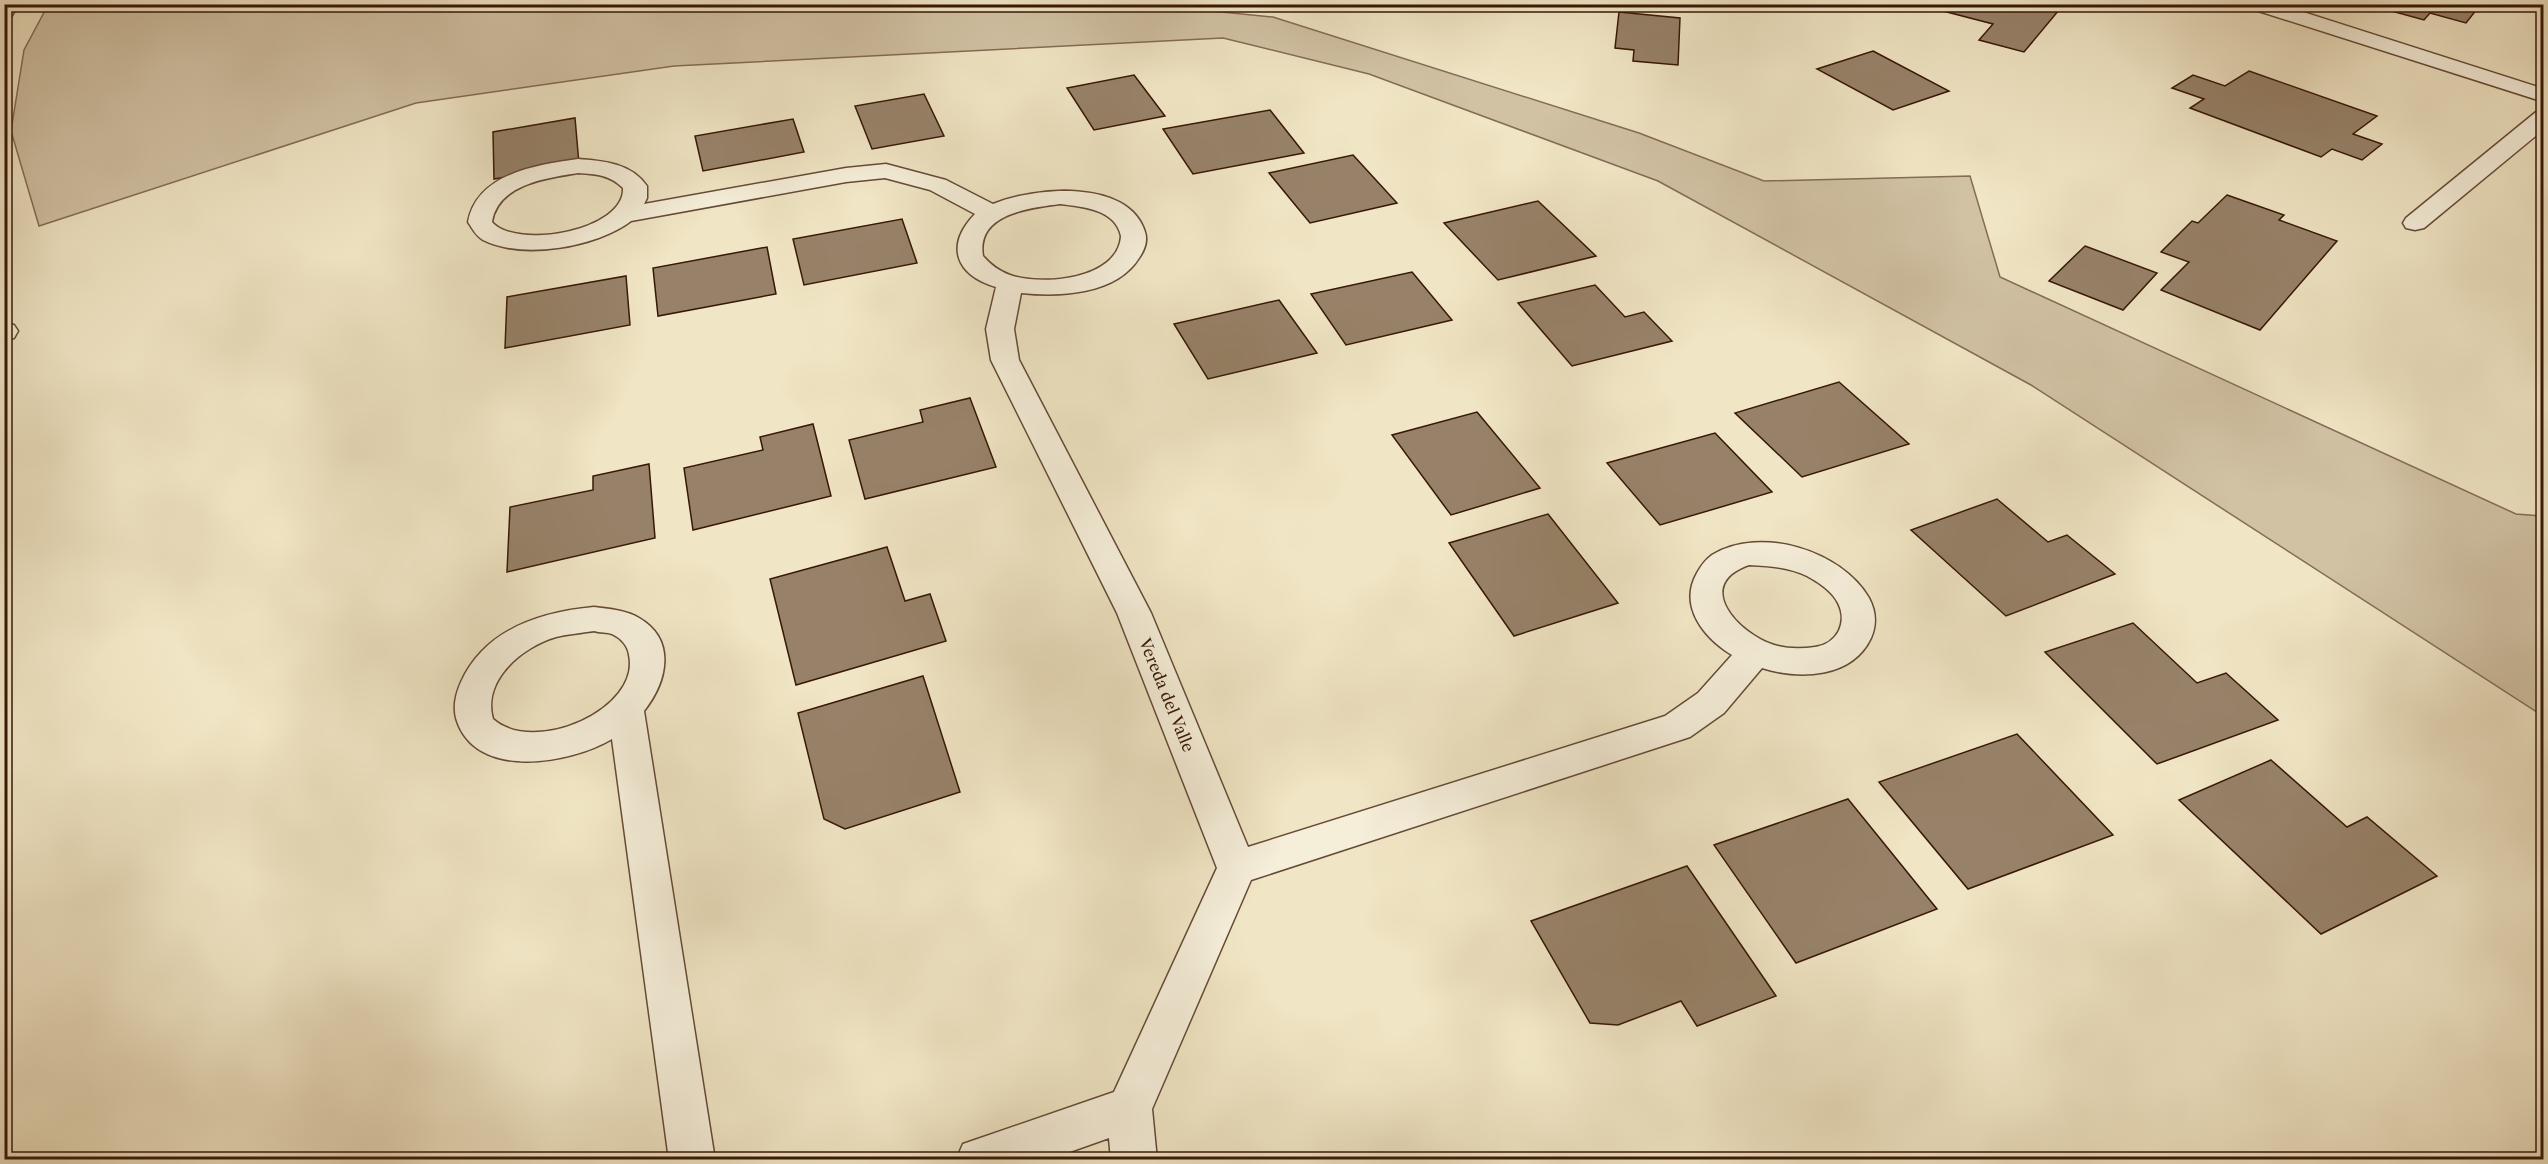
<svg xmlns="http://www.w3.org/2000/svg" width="2548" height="1164" font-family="'Libre Caslon Text',serif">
	<rect width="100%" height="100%" fill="#f0e5c4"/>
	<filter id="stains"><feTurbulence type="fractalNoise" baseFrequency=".00333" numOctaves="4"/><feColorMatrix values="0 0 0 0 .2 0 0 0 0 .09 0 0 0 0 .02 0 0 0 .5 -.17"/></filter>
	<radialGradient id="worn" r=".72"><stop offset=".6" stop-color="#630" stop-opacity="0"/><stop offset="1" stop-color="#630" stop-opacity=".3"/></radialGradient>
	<!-- green -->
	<polygon fill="#d1c2a4" stroke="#846c56" stroke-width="1.5" points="252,5 333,8 359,4 520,4 546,8 582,4 1141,4 1273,17 1639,133 1764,181 1970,176 2000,277 2516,514 2543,516 2543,716 2031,385 1658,181 1369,74 1223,38 674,66 416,103 39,226 11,131 24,50 48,5"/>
	<!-- building -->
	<g fill="#978269" stroke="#371707" stroke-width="1.5">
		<polygon points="1916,4 2064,4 2024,52 1979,40 1993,24"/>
		<polygon points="2366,4 2481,4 2466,23 2430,13 2424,20"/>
		<polygon points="1619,12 1680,18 1678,65 1633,61 1634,50 1615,48"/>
		<polygon points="1873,51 1949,91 1893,110 1817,69"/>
		<polygon points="2249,71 2377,116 2353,134 2382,144 2362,160 2332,149 2321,157 2190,108 2204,99 2172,88 2193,75 2225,86"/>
		<polygon points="1134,75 1165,116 1094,130 1067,88"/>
		<polygon points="924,94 944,136 872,149 855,106"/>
		<polygon points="1270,110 1304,153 1193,174 1163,129"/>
		<polygon points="575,118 579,164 494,179 493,132"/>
		<polygon points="793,119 804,152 703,171 695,136"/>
		<polygon points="1353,155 1397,203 1310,223 1269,173"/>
		<polygon points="2227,195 2284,215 2279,220 2337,241 2260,330 2161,290 2189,262 2161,252 2192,221 2198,223"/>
		<polygon points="1538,201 1596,256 1498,280 1444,223"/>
		<polygon points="902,219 917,263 804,285 793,239"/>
		<polygon points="2085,246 2157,273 2123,310 2049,281"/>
		<polygon points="767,247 776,294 658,316 653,268"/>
		<polygon points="1412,272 1452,320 1346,345 1311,294"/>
		<polygon points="626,276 630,325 505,348 507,297"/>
		<polygon points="1595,285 1625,317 1644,312 1672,341 1572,366 1518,303"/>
		<polygon points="1279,300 1317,353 1208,379 1174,324"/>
		<polygon points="1839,382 1909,444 1802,477 1735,413"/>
		<polygon points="970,398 996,467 865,499 849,440 923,422 920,410"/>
		<polygon points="1477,412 1540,488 1451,515 1392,435"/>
		<polygon points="813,424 831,496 693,530 684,468 763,450 760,437"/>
		<polygon points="1715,433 1772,492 1660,525 1607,463"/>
		<polygon points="649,464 655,538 507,572 510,507 593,490 593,476"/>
		<polygon points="1997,499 2048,542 2067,535 2115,574 2006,616 1911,530"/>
		<polygon points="1548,514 1618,603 1514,636 1449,543"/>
		<polygon points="887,547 905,601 930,594 946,641 796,685 770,579"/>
		<polygon points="2133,623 2197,683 2226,673 2278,720 2157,764 2045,652"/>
		<polygon points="923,676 960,792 845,829 824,819 798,713"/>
		<polygon points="2017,734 2113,835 1968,889 1879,782"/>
		<polygon points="2271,760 2347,827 2367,817 2437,876 2321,934 2179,800"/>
		<polygon points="1848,799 1937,909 1796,963 1714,845"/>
		<polygon points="1687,866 1776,996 1697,1026 1681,1001 1618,1025 1590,1023 1531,921"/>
	</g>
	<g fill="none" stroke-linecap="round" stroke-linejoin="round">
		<defs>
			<g id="minor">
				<polygon points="4,4 19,4 11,17 4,19"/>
				<polygon points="2544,110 2544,129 2424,228 2415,230 2406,228 2403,223 2406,218 2536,112"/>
				<path d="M578,159C604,161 631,163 647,186V198L644,204L846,168L886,164L946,180L993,204C1033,187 1129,178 1145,232C1148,241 1144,251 1139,258C1116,295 1059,297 1021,293L1014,329L1019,360L1151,613L1248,847L1665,716L1698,693L1732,655C1704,638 1678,606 1697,573C1701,566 1705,560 1712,555C1760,525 1842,551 1869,598C1876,611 1877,624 1871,638C1852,678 1800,680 1762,668L1724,713L1690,737L1251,880L1152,1109L1157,1160H1111L1109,1138L1047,1160H956L963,1144L1114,1092L1217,868L1117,613L991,360L986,329L996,287C955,275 945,245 975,214L930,190L885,178L846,182L631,221C597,247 523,260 483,240C476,236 472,228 468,222C477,173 537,165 578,159ZM578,173C596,174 610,175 623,188C625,231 516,250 492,222C498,184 547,178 578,173ZM1060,204C1083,207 1115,209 1121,236C1118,280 1042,286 1010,275C999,271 991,265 983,256C976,214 1029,208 1060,204ZM1749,565C1769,566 1789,567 1807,576C1818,582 1832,591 1838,603C1848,623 1837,644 1815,647C1801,649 1787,649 1774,645C1739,634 1692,585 1749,565Z"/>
				<polygon points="4,323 14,325 18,331 14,338 4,340"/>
				<path d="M594,607C609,609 626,610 639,618C677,640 667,682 644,711L715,1160H669L612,739C570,764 474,781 456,718C453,706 456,693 461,682C485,629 540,612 594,607ZM594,631C600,633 607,632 612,634C621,638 628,646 629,655C641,709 535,756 493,719C482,680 522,647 556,637C568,634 582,633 594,631Z"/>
			</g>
			<polygon id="tertiary" points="2247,4 2278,4 2544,89 2544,102 2249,8"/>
		</defs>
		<!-- minor casing -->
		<use href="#minor" stroke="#654a36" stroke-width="3"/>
		<!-- tertiary casing -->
		<use href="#tertiary" stroke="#654a36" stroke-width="3"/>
		<!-- minor -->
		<use href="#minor" fill="#f5eed9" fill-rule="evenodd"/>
		<!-- tertiary -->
		<use href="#tertiary" fill="#f5eed9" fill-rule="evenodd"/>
	</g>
	<g text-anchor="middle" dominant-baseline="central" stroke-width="6" stroke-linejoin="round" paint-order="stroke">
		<!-- street labels -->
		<g font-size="16" fill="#371707" stroke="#f5eed9">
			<text transform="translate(1167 695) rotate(68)">Vereda del Valle</text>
		</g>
	</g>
	<!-- margin -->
	<rect width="2548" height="1164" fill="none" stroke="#f0e5c4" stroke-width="24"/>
	<rect x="6" y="6" width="2536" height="1152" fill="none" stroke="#371707" stroke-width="3"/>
	<rect x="12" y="12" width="2524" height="1140" fill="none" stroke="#371707" stroke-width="1.5"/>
	<rect width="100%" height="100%" filter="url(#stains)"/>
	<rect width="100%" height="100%" fill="url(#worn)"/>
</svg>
